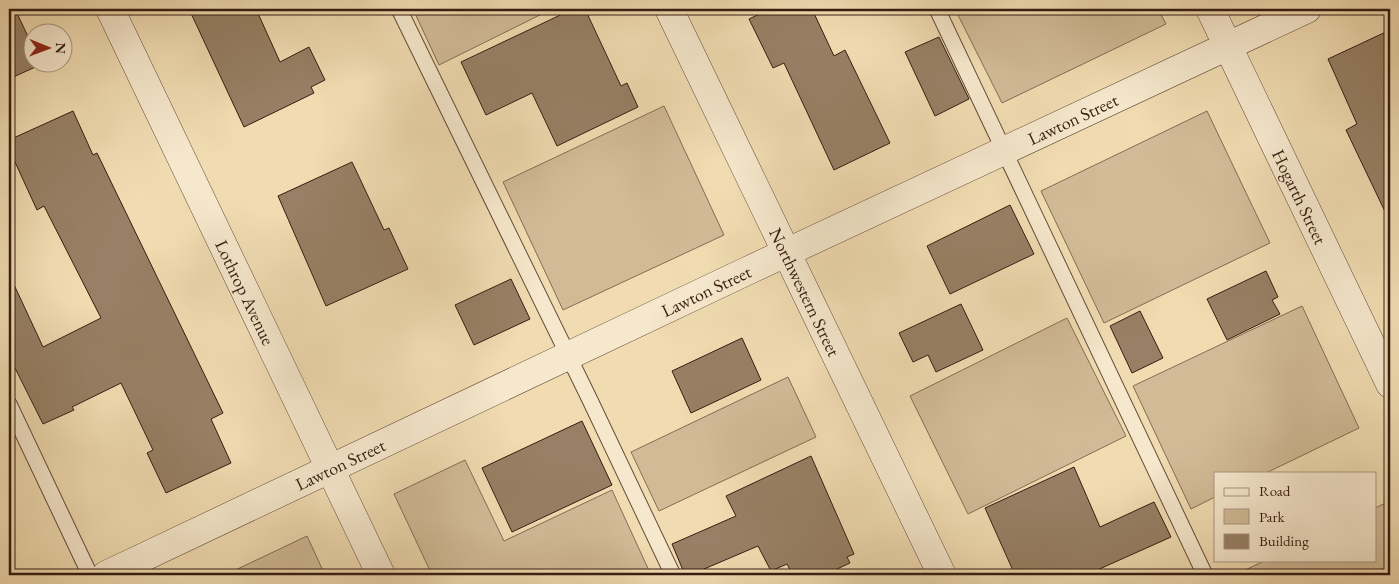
<svg xmlns="http://www.w3.org/2000/svg" width="1399" height="584" font-family="'EB Garamond',serif">
	<rect width="100%" height="100%" fill="#f1dcb2"/>
	<filter id="stains"><feTurbulence type="fractalNoise" baseFrequency=".004" numOctaves="4"/><feColorMatrix values="0 0 0 0 .2 0 0 0 0 .09 0 0 0 0 .02 0 0 0 .5 -.17"/></filter>
	<radialGradient id="worn" r=".72"><stop offset=".6" stop-color="#630" stop-opacity="0"/><stop offset="1" stop-color="#630" stop-opacity=".3"/></radialGradient>
	<!-- green -->
	<g fill="#d1bb97" stroke="#846c54">
		<polygon points="413,9 552,9 439,65"/>
		<polygon points="955,9 1158,9 1166,24 1002,103"/>
		<polygon points="664,106 724,235 563,310 503,182"/>
		<polygon points="1207,111 1270,243 1104,323 1041,191"/>
		<polygon points="1302,306 1359,428 1266,473 1215,473 1215,497 1191,509 1133,386"/>
		<polygon points="1067,318 1126,436 968,514 910,396"/>
		<polygon points="788,377 816,437 659,511 631,452"/>
		<polygon points="465,460 504,541 612,490 651,575 432,575 394,494"/>
		<polygon points="1390,501 1390,575 1235,575 1266,560 1375,560 1375,508"/>
		<polygon points="307,536 325,575 225,575"/>
	</g>
	<!-- building -->
	<g fill="#978065" stroke="#361c11">
		<polygon points="9,9 15,9 32,45 32,62 42,64 9,79"/>
		<polygon points="189,9 256,9 280,62 309,47 325,80 311,87 314,93 244,127"/>
		<polygon points="573,9 585,9 621,86 627,83 638,107 557,146 532,93 486,115 461,62"/>
		<polygon points="770,9 812,9 834,56 845,50 890,143 834,170 784,63 773,68 749,19"/>
		<polygon points="1390,30 1390,222 1346,130 1357,124 1328,59"/>
		<polygon points="939,37 969,99 935,116 905,52"/>
		<polygon points="73,111 93,155 97,153 223,413 211,419 231,463 166,493 147,453 153,450 121,383 72,407 74,410 43,424 9,356 9,274 43,347 101,318 44,206 37,210 9,149 9,140"/>
		<polygon points="352,162 384,230 389,228 408,269 326,306 278,196"/>
		<polygon points="1010,205 1034,254 950,294 927,246"/>
		<polygon points="1266,271 1278,297 1272,300 1280,314 1227,340 1207,299"/>
		<polygon points="511,279 530,319 474,345 455,305"/>
		<polygon points="961,304 983,350 936,372 928,355 913,362 899,333"/>
		<polygon points="1140,311 1163,358 1132,373 1110,326"/>
		<polygon points="742,338 761,380 691,413 672,371"/>
		<polygon points="582,421 612,485 512,532 482,468"/>
		<polygon points="811,456 854,554 847,557 850,563 824,575 793,575 787,564 771,571 758,546 690,575 685,575 672,544 736,516 726,496"/>
		<polygon points="1074,467 1100,527 1154,502 1171,537 1086,575 1015,575 985,508"/>
	</g>
	<g fill="none" stroke-linecap="round" stroke-linejoin="round">
		<defs>
			<g id="lane">
				<polyline points="399,9 589,398 673,575"/>
				<polyline points="937,9 1205,575"/>
				<polyline points="9,404 90,575"/>
			</g>
			<g id="street">
				<path id="s1" d="M110,9L381,575"/>
				<path id="s2" d="M669,9L942,575"/>
				<path id="s3" d="M1210,9L1390,384"/>
				<path id="s4" d="M106,575L747,271L1307,9"/>
			</g>
		</defs>
		<!-- lane casing -->
		<use href="#lane" stroke="#654c39" stroke-width="17"/>
		<!-- street casing -->
		<use href="#street" stroke="#654c39" stroke-width="29"/>
		<!-- lane -->
		<use href="#lane" stroke="#f6e8cd" stroke-width="15"/>
		<!-- street -->
		<use href="#street" stroke="#f6e8cd" stroke-width="28"/>
	</g>
	<g text-anchor="middle" dominant-baseline="central" stroke-width="5" stroke-linejoin="round" paint-order="stroke">
		<!-- street labels -->
		<g font-size="18" fill="#361c11" stroke="#f6e8cd">
			<text stroke="none"><textPath href="#s4" startOffset="1069">Lawton Street</textPath></text>
			<text stroke="none"><textPath href="#s3" startOffset="208">Hogarth Street</textPath></text>
			<text stroke="none"><textPath href="#s4" startOffset="664">Lawton Street</textPath></text>
			<text stroke="none"><textPath href="#s1" startOffset="314">Lothrop Avenue</textPath></text>
			<text stroke="none"><textPath href="#s2" startOffset="314">Northwestern Street</textPath></text>
			<text stroke="none"><textPath href="#s4" startOffset="259">Lawton Street</textPath></text>
		</g>
	</g>
	<!-- margin -->
	<rect width="1399" height="584" fill="none" stroke="#f1dcb2" stroke-width="30"/>
	<rect x="10" y="10" width="1379" height="564" fill="none" stroke="#361c11" stroke-width="2.5"/>
	<rect x="15" y="15" width="1369" height="554" fill="none" stroke="#361c11"/>
	<!-- legend -->
	<rect x="1214" y="472" width="162" height="90" fill="#f6e8cd" stroke="#a99682"/>
	<rect x="1224" y="488" width="25" height="8" fill="#f6e8cd" stroke="#a99682"/>
	<text x="1259" y="496" font-size="15" fill="#361c11">Road</text>
	<rect x="1224" y="509" width="25" height="15" fill="#d1bb97" stroke="#a99682"/>
	<text x="1259" y="522" font-size="15" fill="#361c11">Park</text>
	<rect x="1224" y="534" width="25" height="15" fill="#978065" stroke="#a99682"/>
	<text x="1259" y="546" font-size="15" fill="#361c11">Building</text>
	<!-- north arrow -->
	<g transform="translate(48 48) rotate(91)"><circle r="24" fill="#f6e8cd" stroke="#a99682"/>
	<path d="M0-4L9 19L0 12L-9 19Z" fill="#8f2418"/>
	<text y="-8" font-size="14" font-weight="bold" text-anchor="middle" fill="#361c11">N</text>
	</g>
	<rect width="100%" height="100%" filter="url(#stains)"/>
	<rect width="100%" height="100%" fill="url(#worn)"/>
</svg>
